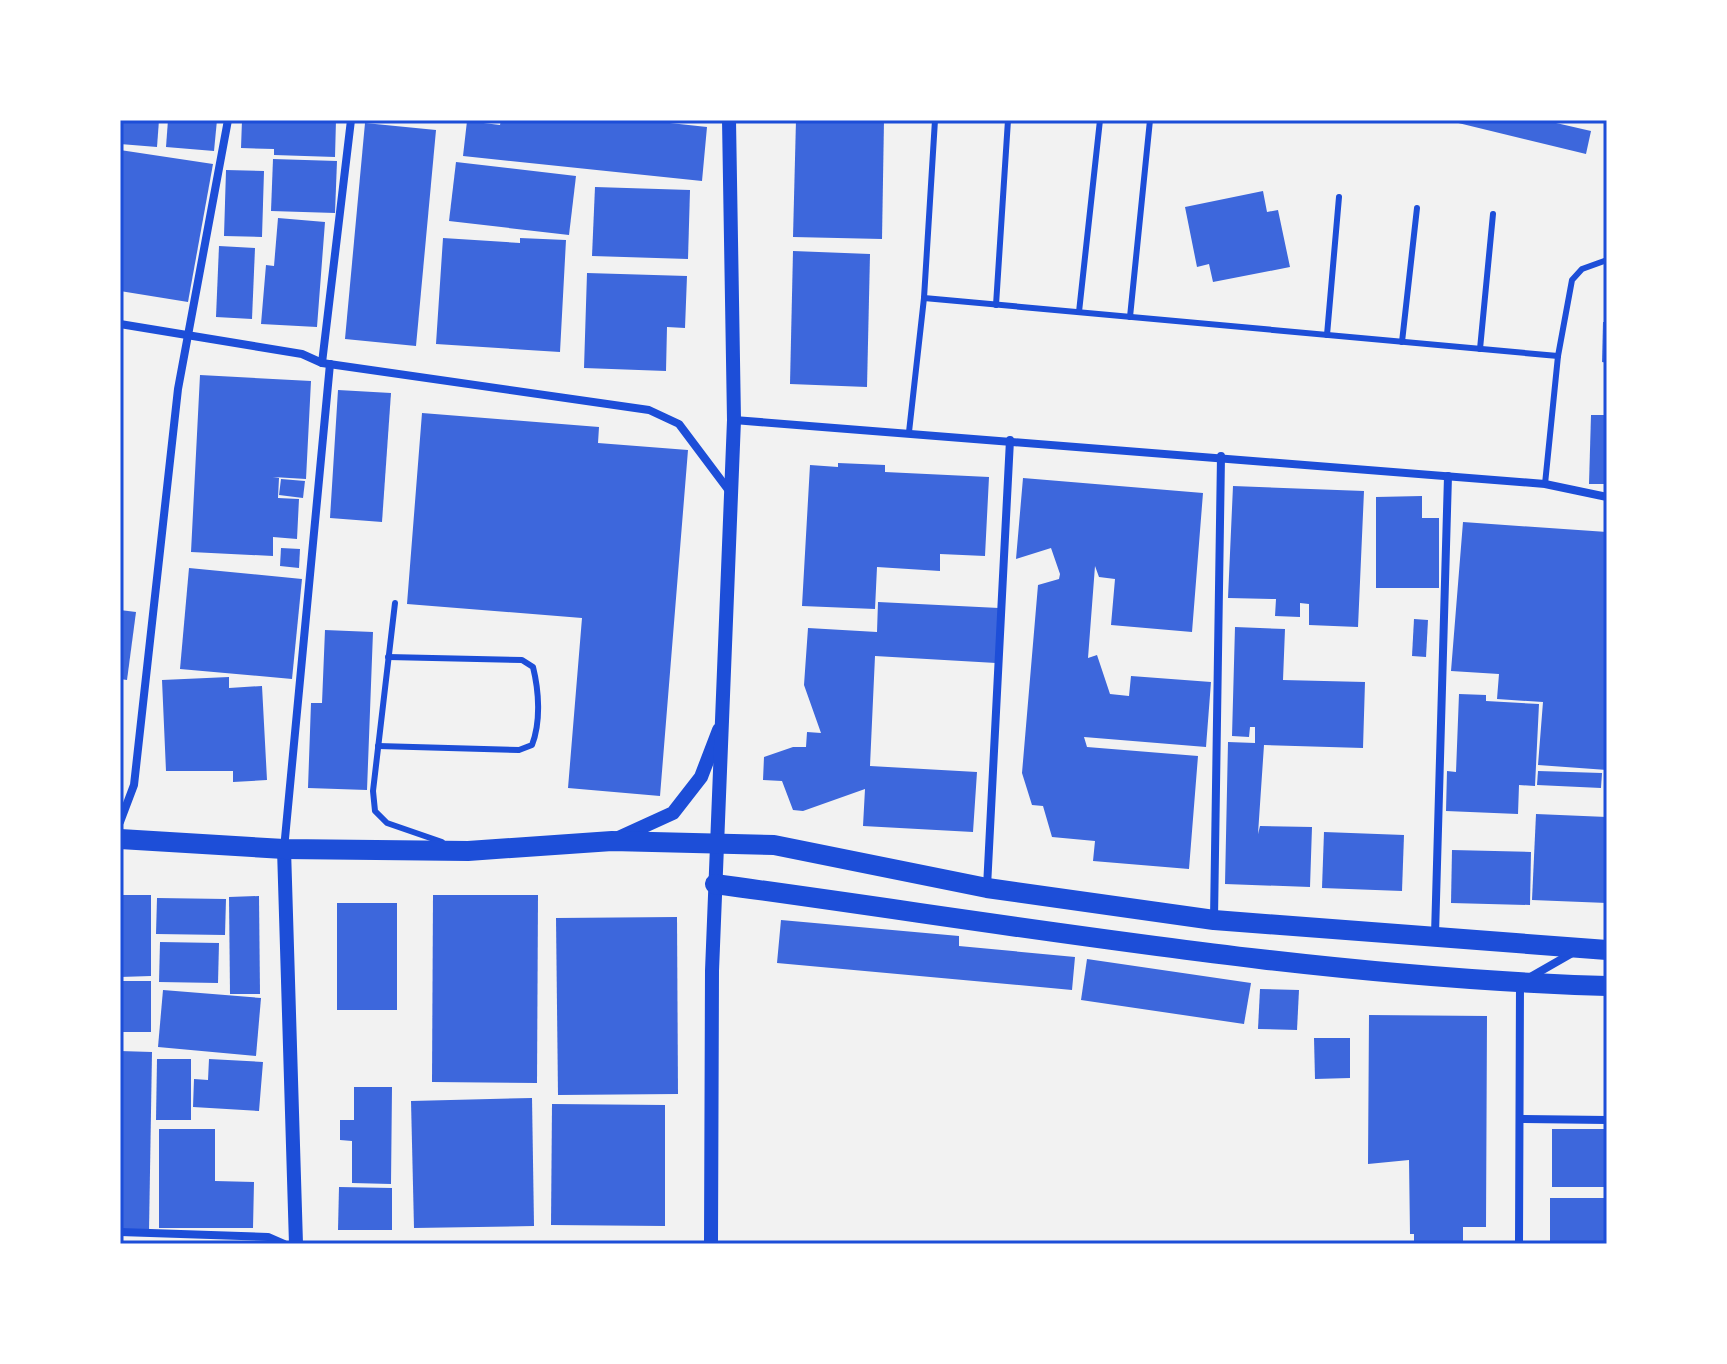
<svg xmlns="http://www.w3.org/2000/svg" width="1727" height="1364" font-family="Lato,sans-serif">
	<rect width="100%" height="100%" fill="#f2f2f2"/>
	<!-- building -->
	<g fill="#3d67dc">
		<polygon points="120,120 159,120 157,147 120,144"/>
		<polygon points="168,120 217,120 214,151 166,147"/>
		<polygon points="242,120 336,120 335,157 274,155 274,149 241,148"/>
		<polygon points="501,120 642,120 707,127 702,181 463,156 467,121 500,125"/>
		<polygon points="796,120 884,120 882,239 793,237"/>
		<polygon points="1446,120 1543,120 1591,131 1586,154"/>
		<polygon points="365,123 436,130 416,346 345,339"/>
		<polygon points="120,150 213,164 188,302 120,291"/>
		<polygon points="273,159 337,161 335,213 271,211"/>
		<polygon points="456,162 576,176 569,235 449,221"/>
		<polygon points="226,170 264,171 262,237 224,236"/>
		<polygon points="595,187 690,190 688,259 592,256"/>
		<polygon points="1263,191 1267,212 1278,210 1290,267 1213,282 1209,264 1197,267 1185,207"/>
		<polygon points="278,218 325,222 317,327 261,324 266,265 274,266"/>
		<polygon points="443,238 520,243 520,238 566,240 560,352 436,344"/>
		<polygon points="219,246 255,248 252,319 216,317"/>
		<polygon points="793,251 870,254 867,387 790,384"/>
		<polygon points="587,273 687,276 685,328 667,327 666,371 584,368"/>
		<polygon points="1603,322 1607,322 1607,363 1602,362"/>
		<polygon points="200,375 311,381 306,479 273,477 279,478 278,498 299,499 297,539 273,537 273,556 191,552"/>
		<polygon points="338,390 391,393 382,522 330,518"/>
		<polygon points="422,413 599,427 598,443 688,450 660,796 568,788 582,618 407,604"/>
		<polygon points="1591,415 1607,415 1607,484 1589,484"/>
		<polygon points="838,463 885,465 885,472 989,477 985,556 940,554 940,571 877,567 875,609 802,606 810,465 838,467"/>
		<polygon points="1023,478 1203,493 1192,632 1111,625 1115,579 1099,577 1095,566 1088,658 1097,655 1110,694 1129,696 1131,676 1211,682 1206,747 1084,737 1087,747 1198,756 1189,869 1093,861 1095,841 1052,837 1043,806 1032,805 1022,773 1038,585 1059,579 1060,574 1051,548 1016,559"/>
		<polygon points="281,479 305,481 303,498 279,495"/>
		<polygon points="1233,486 1364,491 1358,627 1309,625 1309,604 1300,603 1300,617 1275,616 1276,599 1228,598"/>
		<polygon points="1422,496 1422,518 1439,518 1439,588 1376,588 1376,497"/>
		<polygon points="1463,522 1607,532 1607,770 1538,765 1543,702 1497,699 1499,674 1451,671"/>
		<polygon points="281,548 300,549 299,568 280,566"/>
		<polygon points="189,568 302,579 292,679 180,669"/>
		<polygon points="878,602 999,608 996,663 875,656 870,766 977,772 973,832 863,826 865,789 803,811 793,810 782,781 763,780 764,757 793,747 806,747 807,732 821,733 804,685 808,628 877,632"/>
		<polygon points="120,610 136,612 127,680 120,679"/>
		<polygon points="1414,619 1428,620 1426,657 1412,656"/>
		<polygon points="1235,627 1285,629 1283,680 1365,682 1363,748 1264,745 1258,834 1260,826 1312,827 1310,887 1225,884 1228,742 1255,743 1255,727 1250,727 1249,737 1232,736"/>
		<polygon points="325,630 373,632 367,790 308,788 311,703 322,703"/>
		<polygon points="229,677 229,688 262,686 267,780 233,782 233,771 166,771 162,680"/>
		<polygon points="1459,694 1486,695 1486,701 1539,704 1535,786 1519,785 1518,814 1446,811 1447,771 1456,772"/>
		<polygon points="1538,771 1602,773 1601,788 1537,785"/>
		<polygon points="1536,814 1607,817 1607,903 1532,900"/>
		<polygon points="1324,832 1404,835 1402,891 1322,888"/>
		<polygon points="1452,850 1531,852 1530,905 1451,903"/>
		<polygon points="120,895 151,895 151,976 120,977"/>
		<polygon points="433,895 538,895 537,1083 432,1082"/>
		<polygon points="259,896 260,994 230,994 229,897"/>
		<polygon points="157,898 226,899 225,935 156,934"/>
		<rect x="337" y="903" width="60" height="107"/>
		<polygon points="677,917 678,1094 558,1095 556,918"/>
		<polygon points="781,920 959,936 959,946 1075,957 1072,990 777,963"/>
		<polygon points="160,942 219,943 218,983 159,982"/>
		<polygon points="1087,959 1251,983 1244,1024 1081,1000"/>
		<rect x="120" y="981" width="31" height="51"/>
		<polygon points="1260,989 1299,990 1297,1030 1258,1029"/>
		<polygon points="163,990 261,998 256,1056 158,1047"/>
		<polygon points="1369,1015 1487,1016 1486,1227 1463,1227 1463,1244 1414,1244 1414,1234 1410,1234 1409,1160 1368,1164"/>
		<polygon points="1314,1038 1350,1038 1350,1078 1315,1079"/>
		<polygon points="120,1051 152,1052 149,1231 120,1231"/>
		<polygon points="157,1059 191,1059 191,1120 156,1120"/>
		<polygon points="209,1059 263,1062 259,1111 193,1107 194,1079 208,1080"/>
		<polygon points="354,1087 392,1087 391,1184 352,1183 352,1141 340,1140 340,1120 354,1120"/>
		<polygon points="532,1098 534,1226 414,1228 411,1101"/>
		<polygon points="552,1104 665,1105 665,1226 551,1225"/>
		<polygon points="159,1129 215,1129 215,1181 254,1182 253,1228 159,1228"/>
		<rect x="1552" y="1129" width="55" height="58"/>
		<polygon points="339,1187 392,1188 392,1230 338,1230"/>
		<rect x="1550" y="1198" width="57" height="46"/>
	</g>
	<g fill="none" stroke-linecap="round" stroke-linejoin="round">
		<!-- service -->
		<g stroke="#1d4ed8" stroke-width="6">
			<polyline points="924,298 1558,356"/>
			<polyline points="996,305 1008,120"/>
			<polyline points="1079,312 1100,120"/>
			<polyline points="1130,317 1150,120"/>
			<polyline points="1327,335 1339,197"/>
			<polyline points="1402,342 1417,208"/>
			<polyline points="1480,349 1493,214"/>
			<polyline points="909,432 924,298 935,120"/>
			<polyline points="1545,484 1558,356 1572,280 1582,269 1607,260"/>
			<polyline points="395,603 373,791 375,811 387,823 442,842"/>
			<path d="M378,746L519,750L532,745C541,722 539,691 533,667L522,660L388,657"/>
		</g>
		<!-- minor -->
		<g stroke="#1d4ed8" stroke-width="8">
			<polyline points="120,324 302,354 322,363 649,410 679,424 730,492"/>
			<polyline points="322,363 351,120"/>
			<polyline points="734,420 1545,484 1607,497"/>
			<polyline points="120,822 134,785 178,389 228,120"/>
			<polyline points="284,849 330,364"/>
			<polyline points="987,887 1010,440"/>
			<polyline points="1214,919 1221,456"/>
			<polyline points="1435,935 1448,476"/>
			<polyline points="1520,1119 1607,1120"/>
			<polyline points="120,1232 268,1237 284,1244"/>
			<polyline points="1519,1244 1520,983 1574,952"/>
		</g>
		<!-- tertiary -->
		<g stroke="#1d4ed8" stroke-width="14">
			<polyline points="616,839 673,813 701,777 719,730"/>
			<polyline points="284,849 296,1244"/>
			<polyline points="711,1244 712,971 734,420 729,120"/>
		</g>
		<!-- primary -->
		<g stroke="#1d4ed8" stroke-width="20">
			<polyline points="120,839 284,849 468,851 612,841 774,845 987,888 1214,920 1607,950"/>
			<path d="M715,884C1012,924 1307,977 1607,986"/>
		</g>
	</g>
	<!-- border -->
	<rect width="1727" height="1364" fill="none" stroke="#ffffff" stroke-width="244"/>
	<rect x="122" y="122" width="1483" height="1120" fill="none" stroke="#1d4ed8" stroke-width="3"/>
</svg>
